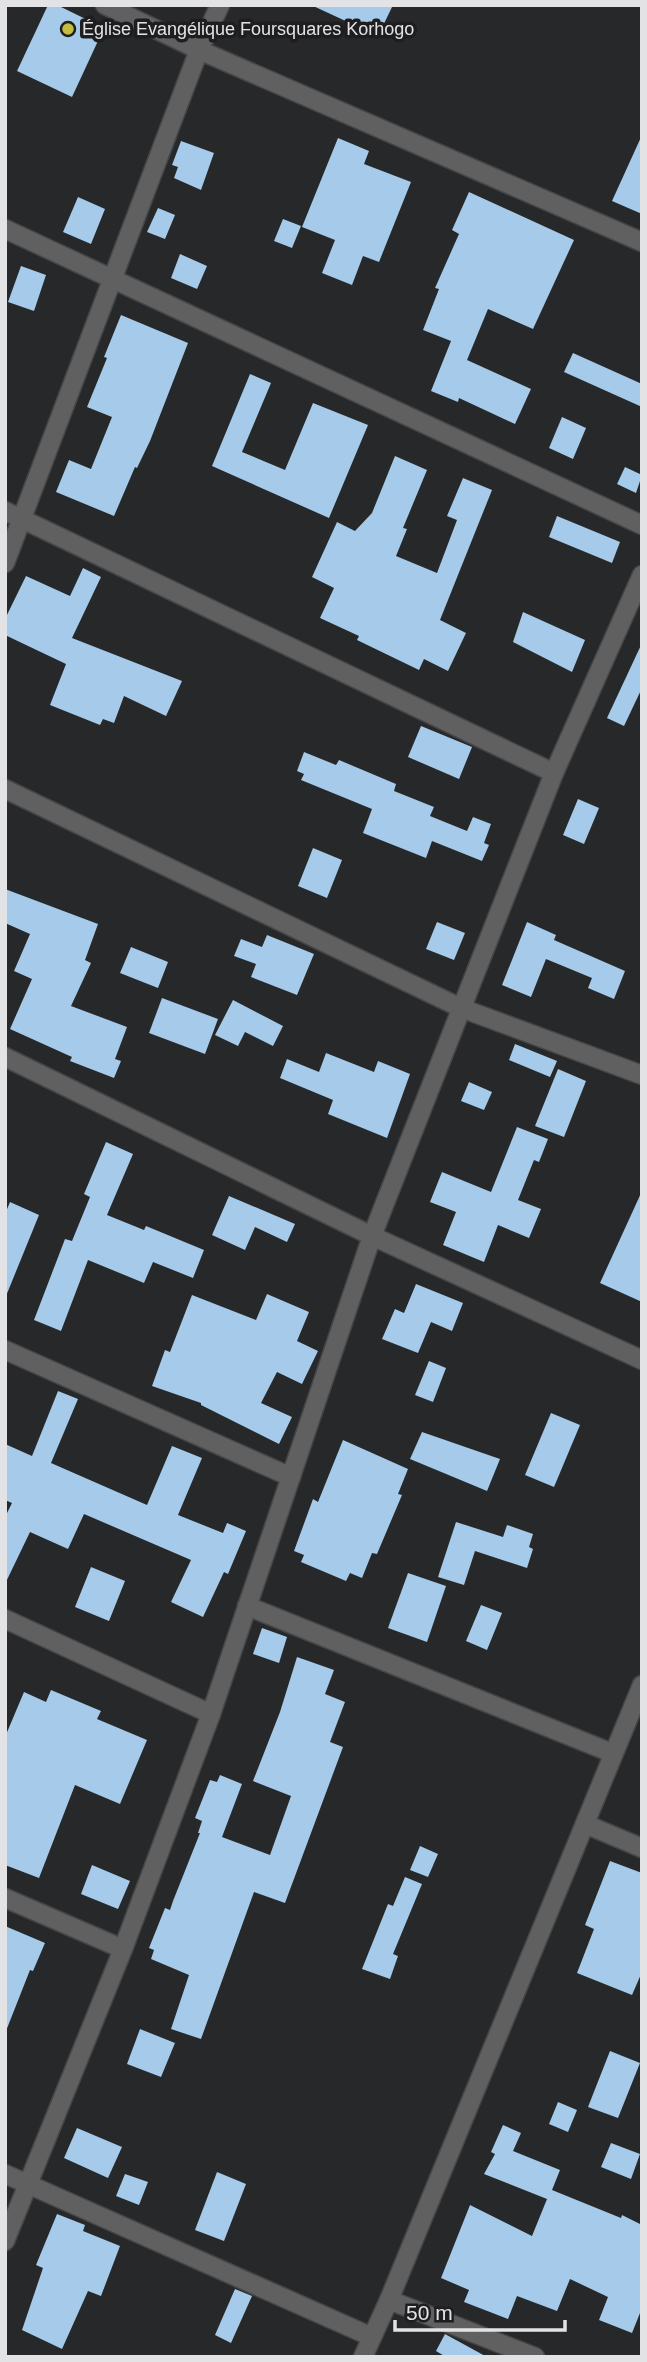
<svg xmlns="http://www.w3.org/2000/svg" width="647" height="2362" font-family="Arial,sans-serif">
	<rect width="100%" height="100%" fill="#27282a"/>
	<!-- building -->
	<g fill="#a5caea">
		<polygon points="48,5 57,5 104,28 72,97 17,71"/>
		<polygon points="311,5 393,5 378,36"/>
		<polygon points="642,135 642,214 612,201"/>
		<polygon points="338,138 369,151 364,164 411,182 379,262 363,256 352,285 322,273 335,240 302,227"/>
		<polygon points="181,141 214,153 201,190 174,178 178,167 172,165"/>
		<polygon points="469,192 574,240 533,329 488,309 467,360 531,389 515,424 459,398 458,402 431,391 451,341 423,330 439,289 435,288 459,234 452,230"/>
		<polygon points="78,197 105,209 91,244 63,232"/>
		<polygon points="158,208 175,215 165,239 147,232"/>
		<polygon points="283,219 301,226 292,248 274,241"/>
		<polygon points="180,254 207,266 197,289 171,278"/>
		<polygon points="21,266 46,275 34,311 8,302"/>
		<polygon points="121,315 188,343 150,441 137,468 135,467 114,516 56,492 69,460 91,469 112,417 87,407 107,358 104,357"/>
		<polygon points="573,353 642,384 642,407 564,372"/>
		<polygon points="250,374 271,383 242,452 285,470 313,403 368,425 329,518 212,466"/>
		<polygon points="562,417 586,428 573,459 549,448"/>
		<polygon points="395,456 427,470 403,528 407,529 396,556 437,573 457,520 447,516 463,478 492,490 440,620 466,633 448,671 424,659 419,670 357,640 359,636 320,618 334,588 312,577 337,522 355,531 372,513"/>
		<polygon points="625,467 642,475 636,493 617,484"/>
		<polygon points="557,516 620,542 612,563 549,537"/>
		<polygon points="83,568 101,577 72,638 182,681 166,716 124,696 114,723 103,719 100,725 50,705 66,664 5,635 5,619 26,576 70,596"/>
		<polygon points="523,612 585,640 572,672 513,642"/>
		<polygon points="642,643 642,688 624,726 607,718"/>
		<polygon points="421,726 472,747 459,779 408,757"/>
		<polygon points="304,752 336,765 339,760 396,784 394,791 434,807 430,816 467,831 473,817 491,824 484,843 489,845 482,861 432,841 426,858 363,833 372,809 301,780 304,774 297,771"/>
		<polygon points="578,799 599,808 584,844 563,835"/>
		<polygon points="313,848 342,860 327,898 298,886"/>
		<polygon points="5,889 98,924 85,960 91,963 71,1006 127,1027 115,1059 121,1061 114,1078 70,1061 72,1057 10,1029 32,979 14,971 30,934 5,923"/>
		<polygon points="437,922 465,933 454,960 426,949"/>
		<polygon points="527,922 556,935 554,940 625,971 614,999 588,988 592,978 546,959 531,997 502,985"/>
		<polygon points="267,935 314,954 297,995 251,977 256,964 234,956 241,939 262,947"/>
		<polygon points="131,947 168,962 158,988 120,973"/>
		<polygon points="162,998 218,1019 205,1054 149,1033"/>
		<polygon points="233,1000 283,1026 273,1046 245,1032 238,1046 215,1035"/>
		<polygon points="515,1044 557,1061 550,1077 509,1060"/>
		<polygon points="326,1053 374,1072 378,1061 410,1074 387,1138 328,1114 333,1100 280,1078 287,1059 319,1072"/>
		<polygon points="558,1069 586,1081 564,1137 535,1126"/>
		<polygon points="469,1082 492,1092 484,1110 461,1101"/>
		<polygon points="517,1127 548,1139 539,1162 534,1160 518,1200 541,1209 529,1238 498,1225 484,1262 443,1245 456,1212 430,1202 442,1172 491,1192"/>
		<polygon points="106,1142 133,1154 107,1215 144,1230 146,1226 204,1250 193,1278 153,1262 144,1283 88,1260 61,1331 34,1320 65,1239 72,1241 90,1197 84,1194"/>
		<polygon points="642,1191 642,1302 600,1283"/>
		<polygon points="229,1196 295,1224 287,1242 255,1227 245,1250 212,1235"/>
		<polygon points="10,1202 39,1215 6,1296 5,1214"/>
		<polygon points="416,1284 463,1303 452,1331 431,1322 418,1353 382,1339 395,1309 404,1313"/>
		<polygon points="267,1294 309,1312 297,1341 318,1351 302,1384 277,1372 261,1403 292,1417 279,1444 201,1405 201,1403 152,1386 165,1350 170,1352 192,1295 256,1320"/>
		<polygon points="429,1361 446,1368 433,1402 415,1395"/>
		<polygon points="58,1391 78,1399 51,1463 147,1505 172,1446 202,1458 178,1515 223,1533 227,1523 246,1531 228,1574 224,1572 203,1617 171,1602 191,1560 84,1514 68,1549 30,1532 5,1584 5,1517 12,1503 5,1500 5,1444 32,1456"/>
		<polygon points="551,1413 580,1425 554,1487 525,1475"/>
		<polygon points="422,1432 500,1459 487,1491 410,1459"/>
		<polygon points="343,1440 408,1469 398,1494 402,1495 377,1554 372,1553 362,1578 350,1573 346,1581 301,1562 304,1555 294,1551 313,1499 318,1502"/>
		<polygon points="456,1522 503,1537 507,1525 533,1534 529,1547 533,1549 527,1568 475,1551 464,1585 438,1577"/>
		<polygon points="91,1567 125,1581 109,1621 75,1607"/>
		<polygon points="408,1573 446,1586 427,1642 388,1628"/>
		<polygon points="481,1605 502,1613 487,1650 466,1641"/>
		<polygon points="262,1628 287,1637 279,1663 253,1654"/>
		<polygon points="297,1657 334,1670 325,1694 345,1702 330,1742 343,1747 285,1903 254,1892 201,2039 171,2029 189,1975 151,1959 154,1950 149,1948 165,1908 170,1910 173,1901 200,1833 198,1833 202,1821 195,1818 210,1780 217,1782 220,1775 242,1784 222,1837 270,1855 291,1796 253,1781 280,1712"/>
		<polygon points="51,1690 101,1711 97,1719 147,1740 120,1804 75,1785 39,1878 5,1865 5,1737 24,1692 46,1702"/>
		<polygon points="420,1846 438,1854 428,1877 410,1870"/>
		<polygon points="610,1861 642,1873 642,1972 632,1995 577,1973 594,1929 585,1925"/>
		<polygon points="92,1865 130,1881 118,1909 81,1894"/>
		<polygon points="405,1877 422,1884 393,1954 398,1956 390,1979 362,1969 388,1904 393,1906"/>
		<polygon points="5,1926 45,1943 33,1971 30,1970 6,2031"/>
		<polygon points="140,2029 175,2043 161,2077 127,2064"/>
		<polygon points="610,2051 640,2063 618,2118 588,2107"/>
		<polygon points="558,2102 577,2110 568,2132 549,2124"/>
		<polygon points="503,2125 521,2133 513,2151 560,2170 552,2190 621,2218 622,2215 642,2225 642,2308 632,2333 599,2320 608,2297 570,2279 557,2311 517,2296 508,2319 464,2302 469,2290 441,2278 470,2205 532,2236 547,2199 484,2174 495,2154 491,2152"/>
		<polygon points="77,2128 122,2147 108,2178 64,2158"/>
		<polygon points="611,2143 640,2154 631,2179 601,2167"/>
		<polygon points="217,2172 246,2184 224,2241 195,2230"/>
		<polygon points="125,2174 148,2182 139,2205 116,2196"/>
		<polygon points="57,2214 85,2225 83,2231 120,2246 101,2296 88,2291 62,2349 22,2330 43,2268 36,2265"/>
		<polygon points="235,2289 252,2296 231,2343 215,2335"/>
		<polygon points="445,2334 487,2357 446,2357 436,2351"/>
	</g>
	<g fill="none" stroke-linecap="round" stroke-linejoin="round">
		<defs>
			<g id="minor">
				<polyline points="105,5 199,50 642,242"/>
				<polyline points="5,229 642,525"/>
				<polyline points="5,511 554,773"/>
				<polyline points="5,563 199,50 220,5"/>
				<polyline points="5,789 461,1008 642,1075"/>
				<polyline points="5,1057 372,1236 642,1360"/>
				<polyline points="5,1350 291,1477"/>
				<polyline points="247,1606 612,1753"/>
				<polyline points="5,1619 211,1714"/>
				<polyline points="585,1824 642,1848"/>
				<polyline points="5,1898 123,1949"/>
				<polyline points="5,2174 372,2337"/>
				<polyline points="5,2241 123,1949 211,1714 372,1236 554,773 642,575"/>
				<polyline points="389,2300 535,2357"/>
			</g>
			<polyline id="tertiary" points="363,2357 389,2300 642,1685"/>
		</defs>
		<!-- minor casing -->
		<use href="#minor" stroke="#454648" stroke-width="21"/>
		<!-- tertiary casing -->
		<use href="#tertiary" stroke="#454648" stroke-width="21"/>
		<!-- minor -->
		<use href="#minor" stroke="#606061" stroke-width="18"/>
		<!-- tertiary -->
		<use href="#tertiary" stroke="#606061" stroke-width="18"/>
	</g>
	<!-- markers -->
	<circle fill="#c4bd3e" stroke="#1e1e20" stroke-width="2.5" cx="68" cy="29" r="7"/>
	<g text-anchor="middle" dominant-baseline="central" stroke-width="7" stroke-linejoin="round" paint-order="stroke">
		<!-- poi labels -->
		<g font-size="18" fill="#e3e3e5" stroke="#1e1e20" text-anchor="start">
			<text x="82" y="29">Église Evangélique Foursquares Korhogo</text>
		</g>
	</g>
	<!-- border -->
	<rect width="647" height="2362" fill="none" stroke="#e3e3e5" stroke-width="14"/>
	<!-- scale -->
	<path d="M395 2320v10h170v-10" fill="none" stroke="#e3e3e5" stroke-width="3.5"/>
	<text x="406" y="2320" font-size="21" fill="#e3e3e5" stroke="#1e1e20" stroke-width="5" paint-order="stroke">50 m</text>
</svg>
